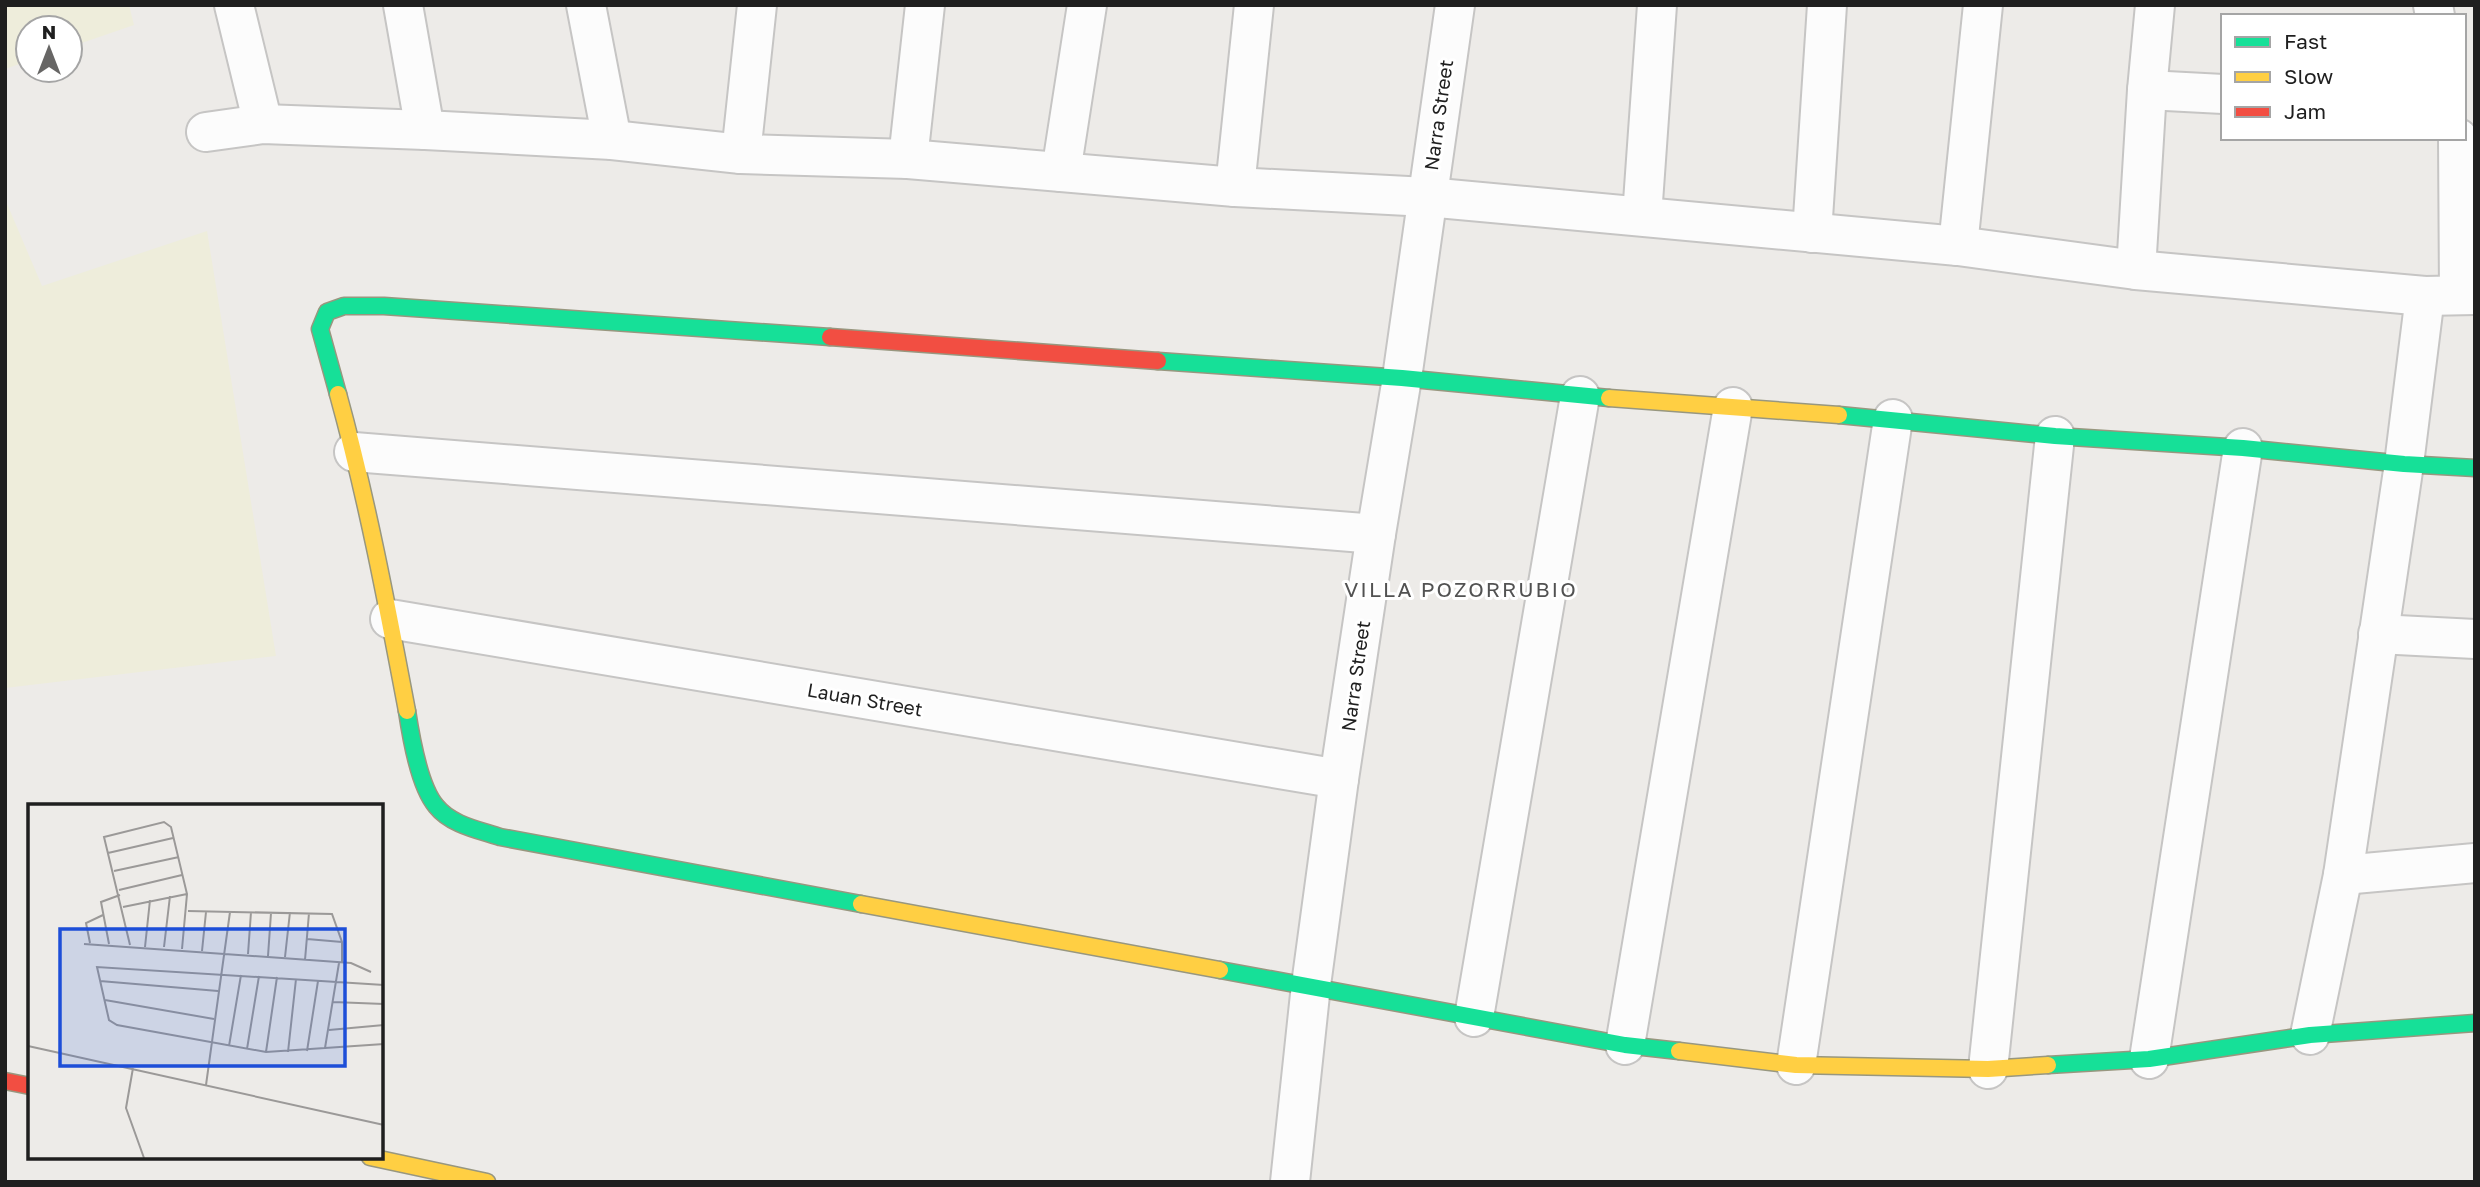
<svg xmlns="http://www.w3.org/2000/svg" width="2480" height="1187" font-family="'Golos Text',sans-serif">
	<rect width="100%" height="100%" fill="#edebe8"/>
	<!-- farmland -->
	<g fill="#eeeddb">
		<polygon points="5,5 129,5 134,25 70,47 70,28 28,28 28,61 5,69"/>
		<polygon points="5,199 42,286 207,231 276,656 5,688"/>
	</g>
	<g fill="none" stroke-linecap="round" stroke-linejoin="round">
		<defs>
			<g id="street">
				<polyline points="234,5 263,124"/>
				<polyline points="403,5 425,130"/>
				<polyline points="586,5 612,140"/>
				<polyline points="2433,5 2435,16"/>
				<polyline points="2147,90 2223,94"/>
				<polyline points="206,132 263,124 425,130 612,140 741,154 908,159 1235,187 1427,197 1958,246 2136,270 2425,296 2475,295"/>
				<polyline points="2458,138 2459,294"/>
				<polyline points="741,154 757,5"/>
				<polyline points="908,159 925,5"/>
				<polyline points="1061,172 1087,5"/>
				<polyline points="1235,187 1254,5"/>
				<polyline points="1642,216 1657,5"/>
				<polyline points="1812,233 1827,5"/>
				<polyline points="1958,246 1983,5"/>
				<polyline points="2136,270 2147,90 2155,5"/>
				<polyline points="354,452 1376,534"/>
				<polyline points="390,619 1339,779"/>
				<polyline points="2378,634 2475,639"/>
				<polyline points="2343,875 2475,863"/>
				<polyline points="1474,1017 1580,396"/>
				<polyline points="2310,1035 2343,875 2404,464 2425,296"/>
				<polyline points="1625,1045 1733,407"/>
				<polyline points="2149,1059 2243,448"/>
				<polyline points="1796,1065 1893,419"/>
				<polyline points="1988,1069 2055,436"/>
				<polyline points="1290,1182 1311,985 1339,779 1376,534 1402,378 1455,5"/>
			</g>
			<g id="fast">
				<polyline points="1158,361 1402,378 1609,398"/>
				<polyline points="338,394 320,329 327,312 344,306 384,306 830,337"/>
				<polyline points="1839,415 2055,436 2243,448 2404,464 2475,468"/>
				<path d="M407,711C411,737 419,786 436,806C451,825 479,830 500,837L861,904"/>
				<polyline points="1220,970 1625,1045 1679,1051"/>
				<polyline points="2048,1065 2149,1059 2310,1035 2475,1023"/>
			</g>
			<g id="slow">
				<path d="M338,394C367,499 387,605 407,711"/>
				<polyline points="1609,398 1839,415"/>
				<polyline points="861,904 1220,970"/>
				<polyline points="1679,1051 1796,1065 1988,1069 2048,1065"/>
				<polyline points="370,1157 487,1182"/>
			</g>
			<g id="jam">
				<polyline points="830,337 1158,361"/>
				<polyline points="5,1081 30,1086"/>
			</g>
		</defs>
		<!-- street casing -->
		<use href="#street" stroke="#c6c5c4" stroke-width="42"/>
		<!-- fast casing -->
		<use href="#fast" stroke="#98977f" stroke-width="19"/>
		<!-- slow casing -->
		<use href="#slow" stroke="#98977f" stroke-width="19"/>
		<!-- jam casing -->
		<use href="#jam" stroke="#98977f" stroke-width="19"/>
		<!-- street -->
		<use href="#street" stroke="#fcfcfc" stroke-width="38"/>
		<!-- fast -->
		<use href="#fast" stroke="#16e098" stroke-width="16"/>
		<!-- slow -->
		<use href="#slow" stroke="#ffcf43" stroke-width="16"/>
		<!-- jam -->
		<use href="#jam" stroke="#f24e42" stroke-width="16"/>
	</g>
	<g text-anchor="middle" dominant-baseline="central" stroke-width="6" stroke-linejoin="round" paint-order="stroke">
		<!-- street labels -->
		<g font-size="19" fill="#1f1f1f" stroke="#fff">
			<text transform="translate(1438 115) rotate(-82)">Narra Street</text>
			<text transform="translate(1355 676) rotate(-82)">Narra Street</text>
			<text transform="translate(865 699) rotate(10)">Lauan Street</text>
		</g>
		<!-- neighbourhood labels -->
		<g font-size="21" letter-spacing="2" fill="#525252" stroke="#fff">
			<text x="1461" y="589">VILLA POZORRUBIO</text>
		</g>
	</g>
	<!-- overview -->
	<g transform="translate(28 804)">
		<rect width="355" height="355" fill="#edebe8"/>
		<path fill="none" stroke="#9b9998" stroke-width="2" d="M80,49L145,34M86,67L151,53M91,86L154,71M95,103L159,90M160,107L304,110L314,138V159M279,135L314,138M62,139L58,119L75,111M56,140L323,159L343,168M81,140L73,98L92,91M102,141L76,33L136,18L143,23L159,90L154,145M117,143L122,96M136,143L142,92M174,147L178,108M220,150L223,108M240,152L243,109M257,153L262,108M277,156L281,109M72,177L190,187M356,181L69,163L81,216L89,221L238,248L356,240M77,196L186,215M305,198L356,200M301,226L356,221M0,242L356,321M201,242L213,171M297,244L311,159M219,245L231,172M279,247L290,177M238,248L249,173M260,248L268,175M105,264L98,304L116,354M178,281L202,108"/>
		<path fill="#1d4ed8" fill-opacity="0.15" stroke="#1d4ed8" stroke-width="3.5" d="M32,125H317V262H32Z"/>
		<rect width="355" height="355" fill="none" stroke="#1f1f1f" stroke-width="3.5"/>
	</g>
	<!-- border -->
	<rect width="2480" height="1187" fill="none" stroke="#1f1f1f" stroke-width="14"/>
	<!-- legend -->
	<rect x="2221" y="14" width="245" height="126" fill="#ffffff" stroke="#a5a5a5" stroke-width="2"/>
	<rect x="2235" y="37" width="35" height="10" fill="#16e098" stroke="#a5a5a5" stroke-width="2"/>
	<text x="2284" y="49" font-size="21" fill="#1f1f1f">Fast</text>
	<rect x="2235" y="72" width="35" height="10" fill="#ffcf43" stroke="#a5a5a5" stroke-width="2"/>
	<text x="2284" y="84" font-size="21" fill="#1f1f1f">Slow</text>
	<rect x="2235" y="107" width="35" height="10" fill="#f24e42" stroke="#a5a5a5" stroke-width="2"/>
	<text x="2284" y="119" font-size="21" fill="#1f1f1f">Jam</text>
	<!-- north arrow -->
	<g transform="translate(49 49)"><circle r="33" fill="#ffffff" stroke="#a5a5a5" stroke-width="2"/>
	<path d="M0-5L12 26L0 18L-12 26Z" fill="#676665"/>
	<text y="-10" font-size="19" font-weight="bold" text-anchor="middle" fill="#1f1f1f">N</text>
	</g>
</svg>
